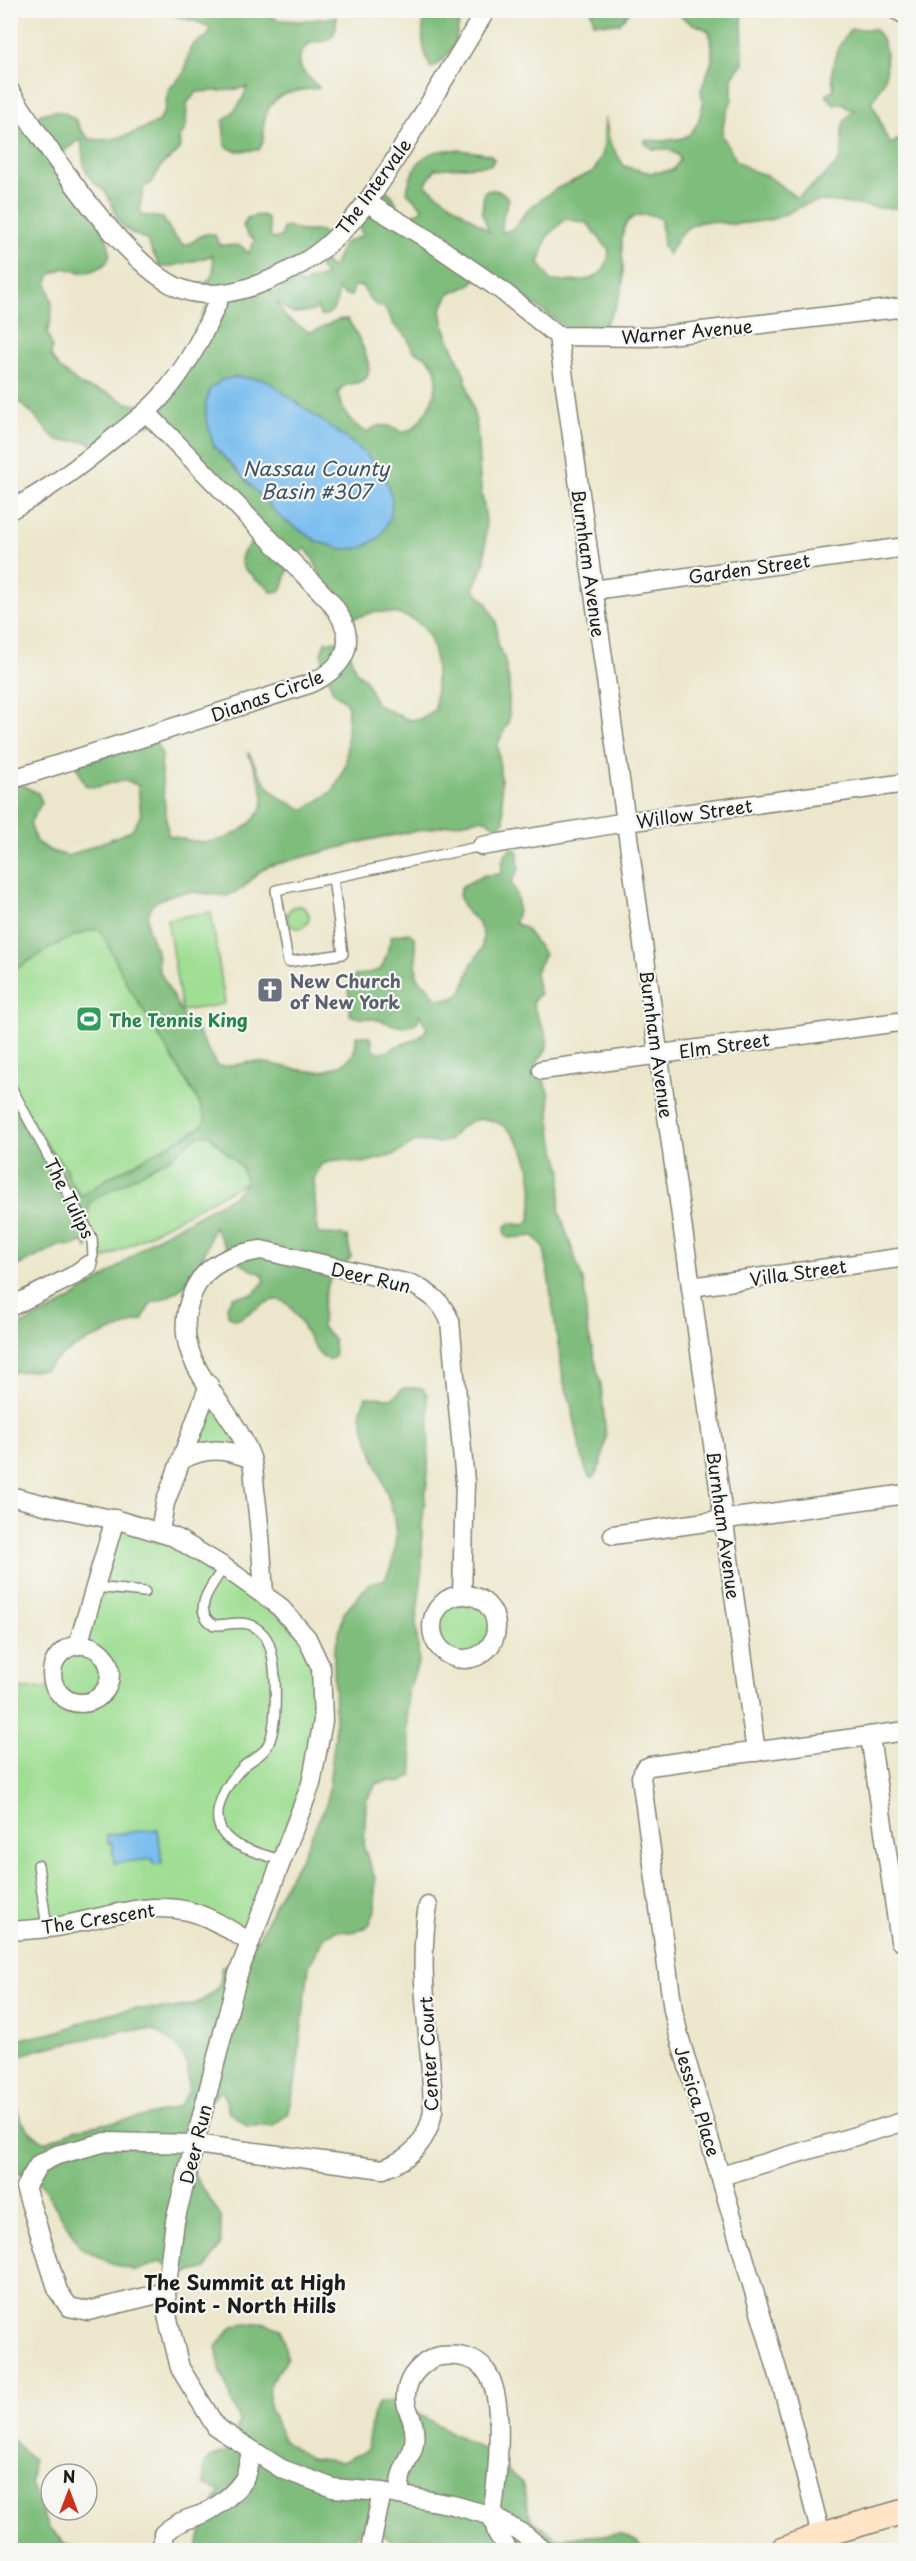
<svg xmlns="http://www.w3.org/2000/svg" width="916" height="2561" font-family="'Playpen Sans',sans-serif">
	<rect width="100%" height="100%" fill="#f6f6f2"/>
	<filter id="ink" filterUnits="userSpaceOnUse"><feTurbulence type="fractalNoise" baseFrequency=".0167" numOctaves="2"/><feDisplacementMap in="SourceGraphic" scale="12" xChannelSelector="R" yChannelSelector="G"/><feConvolveMatrix kernelMatrix="1 2 1 2 8 2 1 2 1" color-interpolation-filters="sRGB"/></filter>
	<filter id="wash" filterUnits="userSpaceOnUse"><feTurbulence type="fractalNoise" baseFrequency=".008" numOctaves="4" result="noise"/><feDisplacementMap in="SourceGraphic" scale="24" xChannelSelector="R" yChannelSelector="G"/><feGaussianBlur stdDeviation="1.35" result="paint"/><feColorMatrix in="noise" values="0 0 0 0 0 0 0 0 0 0 0 0 0 0 0 0 0 1.4 0 .05"/><feComposite in="paint" operator="in"/></filter>
	<g filter="url(#wash)">
		<rect width="100%" height="100%" fill="#ece7cc"/>
		<!-- green -->
		<g fill="#9fde93" stroke="#5e7d58" stroke-width="1.5">
			<polygon points="103,899 255,1177 104,1259 11,1088 11,949"/>
			<circle cx="298" cy="917" r="11"/>
			<polygon points="211,912 225,1004 182,1011 167,919"/>
			<polygon points="209,1385 251,1459 192,1454"/>
			<path d="M115,1519L174,1537L307,1638L323,1721L250,1942L190,1911L11,1931L10,1689L55,1688C46,1667 58,1651 78,1645Z"/>
			<circle cx="464" cy="1627" r="32"/>
		</g>
		<!-- forest -->
		<g fill="#7fbd7d" stroke="#4e6c4c" stroke-width="1.5" fill-rule="evenodd">
			<polygon points="591,10 630,10 630,11 619,24 594,23"/>
			<path d="M167,11H260L278,20L301,21L336,17C337,26 336,37 325,41C321,43 315,40 311,43C301,48 296,61 303,71C307,78 314,81 319,88C293,91 270,91 264,122C263,133 266,140 259,150L235,151L225,146L223,121C235,111 243,102 247,87L232,90L197,92L187,103L186,127L178,142H181C177,160 172,154 163,164C158,170 155,179 149,185L144,186L140,208L141,215L163,218L173,235L184,245C196,245 199,229 215,235L219,244C230,249 240,239 248,254L255,240L248,235L243,226L247,218C271,210 269,220 270,237L275,239L282,236L283,228L287,226L300,231H321L325,237L321,256L329,267L334,266C342,245 340,242 363,236L357,222L382,189C398,195 394,204 401,217L407,219L421,210L422,207L407,192C415,141 451,147 491,155L494,160L491,165L435,169L425,185L489,231L482,213L484,192C494,188 502,190 509,199L503,216L502,233L514,228L528,209L556,189L594,171L603,153L605,117L610,143L624,166L651,173L673,170L680,160L678,155L668,149H652L645,143V140L663,141L683,138L690,134L698,123L703,104L701,90L712,61V46L709,31C698,24 684,24 678,11H742L743,63L732,77V99L724,121L722,135L736,160L751,170L768,176L797,198C809,187 826,177 836,164C852,145 830,127 855,110L847,108L844,103L834,105L826,95L834,89C828,66 837,47 851,29H874C887,39 888,62 885,78C882,87 875,95 871,103C883,118 880,132 891,144L897,140L904,141L905,145V205C893,214 843,201 824,201C799,202 788,217 768,220C756,222 744,224 731,224C720,223 706,219 695,224C681,229 675,243 668,255L663,246L661,220C656,215 651,215 644,215C610,215 626,262 623,282C621,299 611,315 602,329H568L483,267C477,284 466,287 449,294L441,310L444,327L465,376L477,427L480,481L486,520L485,562L473,589L486,602L496,621L498,646L504,657L509,682V720L498,744L504,822L497,827L486,820L480,819L369,840L269,866L259,872L242,889L227,896L191,892L174,894L159,900L151,906L148,917V930L157,951L159,970L182,1014L194,1025L217,1066C230,1068 242,1062 255,1062C285,1063 313,1081 342,1064C353,1057 357,1049 356,1036H368L372,1040V1048L377,1052H388C400,1039 420,1046 427,1027L419,1014L418,1021C405,1033 392,1023 378,1020C367,1017 360,1020 350,1015L348,984L355,976L380,970C387,960 387,947 392,936L409,933L415,938L417,978L426,985L437,999L454,998L463,990L471,965L482,949L483,935L478,922L465,910L459,895L462,886L485,875L502,874C501,863 502,854 513,848L518,852L519,869L511,882C518,895 521,909 514,923L525,928L545,955C535,969 533,977 540,993L533,1001C533,1018 550,1030 547,1047C546,1053 540,1056 537,1063L549,1094L551,1131L562,1172L559,1210L584,1284L587,1328L601,1385L606,1438L601,1464L593,1478L588,1475C576,1446 577,1412 564,1384L544,1247L534,1236L508,1238L505,1234V1227L510,1223L524,1225L530,1220C534,1200 533,1175 526,1156C511,1119 474,1103 450,1140L439,1143L417,1141L394,1155L363,1163L334,1160L321,1165L314,1179L317,1233C327,1236 337,1232 347,1237L351,1257C346,1263 339,1268 334,1275C322,1289 323,1309 322,1327L334,1340L335,1356L329,1360C306,1351 298,1295 274,1300C260,1303 250,1315 236,1320L228,1315L227,1306L233,1297L253,1294L265,1281L262,1274C234,1264 227,1252 214,1226C201,1265 194,1291 151,1303L142,1320L89,1340L62,1355L44,1370L11,1372V1330L58,1307L108,1275L151,1241L234,1196L246,1182L242,1168L209,1135H199L171,1157L90,1202C84,1217 96,1235 87,1249L84,1241L72,1246L61,1245L11,1269L10,1072L13,1093L49,1148L66,1168L68,1177L81,1196L108,1178L198,1129L205,1122V1116L196,1097L127,984L101,931L98,929C67,934 37,957 11,972L10,878L12,875L11,786L20,784L38,793L42,802L30,823L36,842L51,851L68,856L131,831L141,816L138,786C117,772 104,793 85,785L76,765L155,742L162,755L161,771L168,835C198,844 217,847 244,828C250,824 259,815 262,807C267,791 253,767 248,752C257,768 264,785 278,796C285,802 296,805 304,810L334,790L346,764L348,707L345,701L333,692L321,653L325,642L341,641L350,655L356,672L365,679L377,705L409,720L420,719L435,710C437,660 443,611 376,612C370,612 365,616 358,617C350,619 339,613 331,610C326,597 316,552 303,548C303,559 291,562 287,572C284,580 286,585 280,591L271,592L267,586L254,579L253,575C229,563 246,546 261,535L169,431L170,422C157,423 143,423 133,432C121,441 122,444 106,451L85,441H58C42,427 32,409 14,399L11,400V130L32,123L41,114L54,111L65,113L76,120L81,130L89,139C114,143 138,132 159,121L165,109L168,90L184,73L190,49L195,43L208,36L210,29C197,17 180,22 167,11ZM81,139C83,152 82,169 91,179C96,185 104,189 108,196C119,221 117,229 146,239L160,267C168,268 204,259 212,255C216,270 213,283 197,286L213,295L161,397L151,407L127,403L108,393L82,386L58,367L51,356L52,346L47,332C54,316 53,300 47,284L50,275L63,268C81,272 84,276 102,266C131,250 69,187 64,169C63,164 65,156 65,150ZM565,219L587,223L609,250C608,285 577,282 551,281L539,263L547,237ZM319,262L320,269L326,276L308,281L303,285L296,280H290L277,292L272,294V284ZM354,286H362C367,295 372,306 384,307L395,326L407,337L413,351C444,361 440,386 427,410C423,416 418,425 412,429C409,430 406,431 403,433C391,424 379,422 367,432C352,426 340,409 338,393C340,391 341,387 344,386C351,382 359,385 366,378C376,367 355,329 347,319C331,318 324,330 309,332L286,318L277,302L291,313L310,312L318,308L320,316C335,315 338,302 338,289L344,295L351,296Z"/>
			<path d="M425,11H460C457,39 457,53 431,68C420,48 422,31 425,11Z"/>
			<path d="M403,1388H422L427,1394L429,1419L428,1473L422,1525V1574L416,1622L419,1661L407,1695V1731L413,1764L412,1775L403,1782L388,1781L376,1784L366,1801L364,1848L375,1879V1910L369,1926L353,1932L336,1931L325,1936L309,1966L295,2084L287,2115L273,2125L247,2126L229,2111L222,2090L189,2121L184,2159L221,2217V2244L207,2268L185,2274L160,2262L136,2271L112,2264L80,2247L42,2185L11,2169V2086C16,2111 22,2132 46,2142L76,2129L141,2117L168,2110L180,2105L188,2090V2067L178,2047L154,2030H126L36,2050L18,2057L11,2066V2074V2039C26,2038 41,2036 56,2032C82,2024 107,2010 135,2009C153,2008 183,2010 199,2002C214,1994 224,1985 221,1967L235,1961L259,1937L281,1891L302,1856L327,1802L335,1736L334,1652L344,1613L368,1585L385,1579C413,1529 379,1481 366,1432C364,1426 360,1416 361,1410C361,1406 365,1401 366,1397L393,1398Z"/>
			<polygon points="262,2322 281,2329 287,2359 270,2382 269,2407 284,2441 309,2458 342,2462 367,2450 372,2416 379,2402 394,2401 482,2449 522,2483 531,2519 557,2538 620,2534 638,2542 643,2550 453,2550 434,2538 410,2538 397,2550 389,2550 391,2539 367,2525 341,2550 198,2550 201,2533 220,2491 205,2486 203,2468 208,2459 228,2451 240,2421 221,2372 216,2347 233,2326"/>
			<polygon points="11,2438 33,2460 31,2484 48,2528 66,2544 82,2548 79,2550 12,2550"/>
		</g>
		<!-- water -->
		<g fill="#79bdef" stroke="#4a6c86" stroke-width="1.5">
			<polygon points="235,377 266,380 363,451 384,474 392,499 391,516 380,537 362,548 343,549 318,542 281,518 214,446 206,419 206,402 210,389 222,380"/>
			<polygon points="158,1829 162,1863 154,1864 153,1859 114,1863 112,1843 108,1843 107,1835"/>
		</g>
	</g>
	<g filter="url(#ink)">
		<g fill="none" stroke-linecap="round" stroke-linejoin="round">
			<defs>
				<g id="lane">
					<polyline points="333,878 343,954 288,962 276,890 482,846"/>
					<polyline points="10,1085 92,1238 93,1256 88,1265"/>
					<path d="M224,1567C214,1583 189,1610 214,1625C227,1625 244,1620 255,1627C261,1631 267,1638 269,1644C277,1666 279,1730 266,1748C260,1757 248,1761 241,1769C224,1787 204,1821 231,1841C245,1851 267,1855 283,1861"/>
					<polyline points="95,1587 145,1592"/>
					<polyline points="38,1865 47,1928"/>
				</g>
				<g id="street">
					<polyline points="896,10 906,15"/>
					<path d="M10,91C44,143 126,270 184,290C205,297 227,294 247,288C277,279 310,262 333,240C363,213 385,176 406,142C433,98 459,54 486,10"/>
					<polyline points="366,202 421,235 501,290 558,336 651,337 906,307"/>
					<polyline points="558,336 756,1752"/>
					<path d="M10,510C49,490 83,464 116,436C131,424 148,412 161,397C188,367 206,330 221,294"/>
					<polyline points="593,590 906,547"/>
					<path d="M10,780L309,684C351,665 359,637 329,600L146,412"/>
					<polyline points="482,846 626,822 906,783"/>
					<polyline points="542,1070 906,1021"/>
					<polyline points="691,1287 906,1257"/>
					<polyline points="10,1307 73,1276 88,1265"/>
					<path d="M181,1460C206,1447 225,1448 251,1459"/>
					<path d="M10,1496L49,1506L121,1521L174,1537L224,1567L278,1605L307,1638L321,1668L323,1721L311,1784L238,1974L175,2221L166,2292L167,2315L180,2368L216,2427L282,2469L333,2488L382,2492L453,2505L492,2516C497,2483 507,2398 486,2371C476,2357 457,2354 441,2356C427,2358 412,2372 408,2385C401,2406 412,2412 414,2429C417,2453 406,2458 401,2477C400,2483 400,2489 399,2495"/>
					<polyline points="160,1531 165,1503 209,1385"/>
					<polyline points="613,1535 906,1494"/>
					<circle cx="464" cy="1627" r="32"/>
					<path d="M264,1595C262,1559 260,1525 255,1490C254,1480 254,1468 251,1458C229,1397 162,1359 194,1290C206,1263 234,1254 261,1250L414,1285C432,1295 442,1302 450,1321L465,1482L462,1595"/>
					<circle cx="81" cy="1674" r="29"/>
					<polyline points="78,1645 115,1519"/>
					<polyline points="870,1736 900,1941"/>
					<path d="M10,1931C26,1930 41,1929 56,1927C100,1919 144,1901 188,1911C210,1916 231,1931 250,1942"/>
					<polyline points="721,2176 906,2121"/>
					<path d="M166,2292L88,2311L69,2307L58,2291L25,2187L39,2164L57,2155L106,2142L195,2144L383,2169C411,2159 428,2141 433,2111C432,2042 416,1974 428,1906"/>
					<polyline points="821,2535 786,2400 679,2036 673,2010 641,1777 645,1768 650,1766 906,1731"/>
					<path d="M163,2550V2534C175,2523 185,2520 200,2515C216,2509 235,2493 244,2479C248,2471 249,2459 251,2451"/>
					<polyline points="370,2550 382,2492"/>
					<polyline points="508,2550 497,2533 492,2516 525,2535 543,2550"/>
				</g>
				<polyline id="secondary" points="783,2550 821,2535 906,2511"/>
			</defs>
			<!-- lane casing -->
			<use href="#lane" stroke="#848274" stroke-width="12"/>
			<!-- street casing -->
			<use href="#street" stroke="#848274" stroke-width="21"/>
			<!-- secondary casing -->
			<use href="#secondary" stroke="#848274" stroke-width="27"/>
			<!-- lane -->
			<use href="#lane" stroke="#fff" stroke-width="9"/>
			<!-- street -->
			<use href="#street" stroke="#fff" stroke-width="18"/>
			<!-- secondary -->
			<use href="#secondary" stroke="#ffe4c6" stroke-width="24"/>
		</g>
	</g>
	<!-- icons -->
	<defs>
		<symbol id="church-square" viewBox="-11 -11 22 22"><rect x="-9" y="-9" width="18" height="18" rx="4" fill="#6b7280" stroke="#f6f6f2"/><path d="M-1.2-6h2.4v3.5h3.3v2.4h-3.3V6h-2.4V-.1h-3.3v-2.4h3.3Z" fill="#fff"/></symbol>
		<symbol id="stadium-square" viewBox="-11 -11 22 22"><rect x="-9" y="-9" width="18" height="18" rx="4" fill="#2e9e5b" stroke="#f6f6f2"/><path d="M0-5a6.5 5 0 1 0 0 10a6.5 5 0 1 0 0-10ZM-3.5-1.8h7v3.6h-7Z" fill="#fff"/></symbol>
	</defs>
	<g fill-rule="evenodd">
		<use href="#church-square" x="255" y="975" width="30" height="30"/>
		<use href="#stadium-square" x="74" y="1004" width="30" height="30"/>
	</g>
	<g text-anchor="middle" dominant-baseline="central" stroke-width="4.5" stroke-linejoin="round" paint-order="stroke">
		<!-- street labels -->
		<g font-size="18" fill="#1c1c1c" stroke="#f6f6f2">
			<text transform="translate(373 186) rotate(-54)">The Intervale</text>
			<text transform="translate(687 331) rotate(-5)">Warner Avenue</text>
			<text transform="translate(589 563) rotate(82)">Burnham Avenue</text>
			<text transform="translate(749 568) rotate(-8)">Garden Street</text>
			<text transform="translate(267 695) rotate(-20)">Dianas Circle</text>
			<text transform="translate(694 813) rotate(-8)">Willow Street</text>
			<text transform="translate(657 1044) rotate(82)">Burnham Avenue</text>
			<text transform="translate(724 1045) rotate(-8)">Elm Street</text>
			<text transform="translate(70 1198) rotate(63)">The Tulips</text>
			<text transform="translate(798 1272) rotate(-8)">Villa Street</text>
			<text transform="translate(371 1277) rotate(13)">Deer Run</text>
			<text transform="translate(724 1525) rotate(82)">Burnham Avenue</text>
			<text transform="translate(98 1918) rotate(-9)">The Crescent</text>
			<text transform="translate(428 2054) rotate(-93)">Center Court</text>
			<text transform="translate(698 2101) rotate(73)">Jessica Place</text>
			<text transform="translate(195 2144) rotate(-76)">Deer Run</text>
		</g>
		<!-- worship labels -->
		<g font-size="18" font-weight="bold" fill="#5b616d" stroke="#f6f6f2" text-anchor="start">
			<text x="290" y="980">New Church<tspan x="290" dy="21">of New York</tspan></text>
		</g>
		<!-- leisure labels -->
		<g font-size="18" font-weight="bold" fill="#27864d" stroke="#f6f6f2" text-anchor="start">
			<text x="109" y="1019">The Tennis King</text>
		</g>
		<!-- water labels -->
		<g font-size="20" font-style="italic" fill="#3d5466" stroke="#f6f6f2">
			<text x="316" y="468">Nassau County<tspan x="316" dy="23">Basin #307</tspan></text>
		</g>
		<!-- neighbourhood labels -->
		<g font-size="20" font-weight="bold" fill="#1c1c1c" stroke="#f6f6f2">
			<text x="245" y="2282">The Summit at High<tspan x="245" dy="23">Point - North Hills</tspan></text>
		</g>
	</g>
	<!-- margin -->
	<rect width="916" height="2561" fill="none" stroke="#f6f6f2" stroke-width="36"/>
	<!-- north arrow -->
	<g transform="translate(69 2492)"><circle r="28" fill="#f6f6f2" stroke="#9f9f9c" stroke-width="1.5"/>
	<path d="M0-4.5L10 22L0 15L-10 22Z" fill="#c8321e"/>
	<text y="-9" font-size="16" font-weight="bold" text-anchor="middle" fill="#1c1c1c">N</text>
	</g>
</svg>
